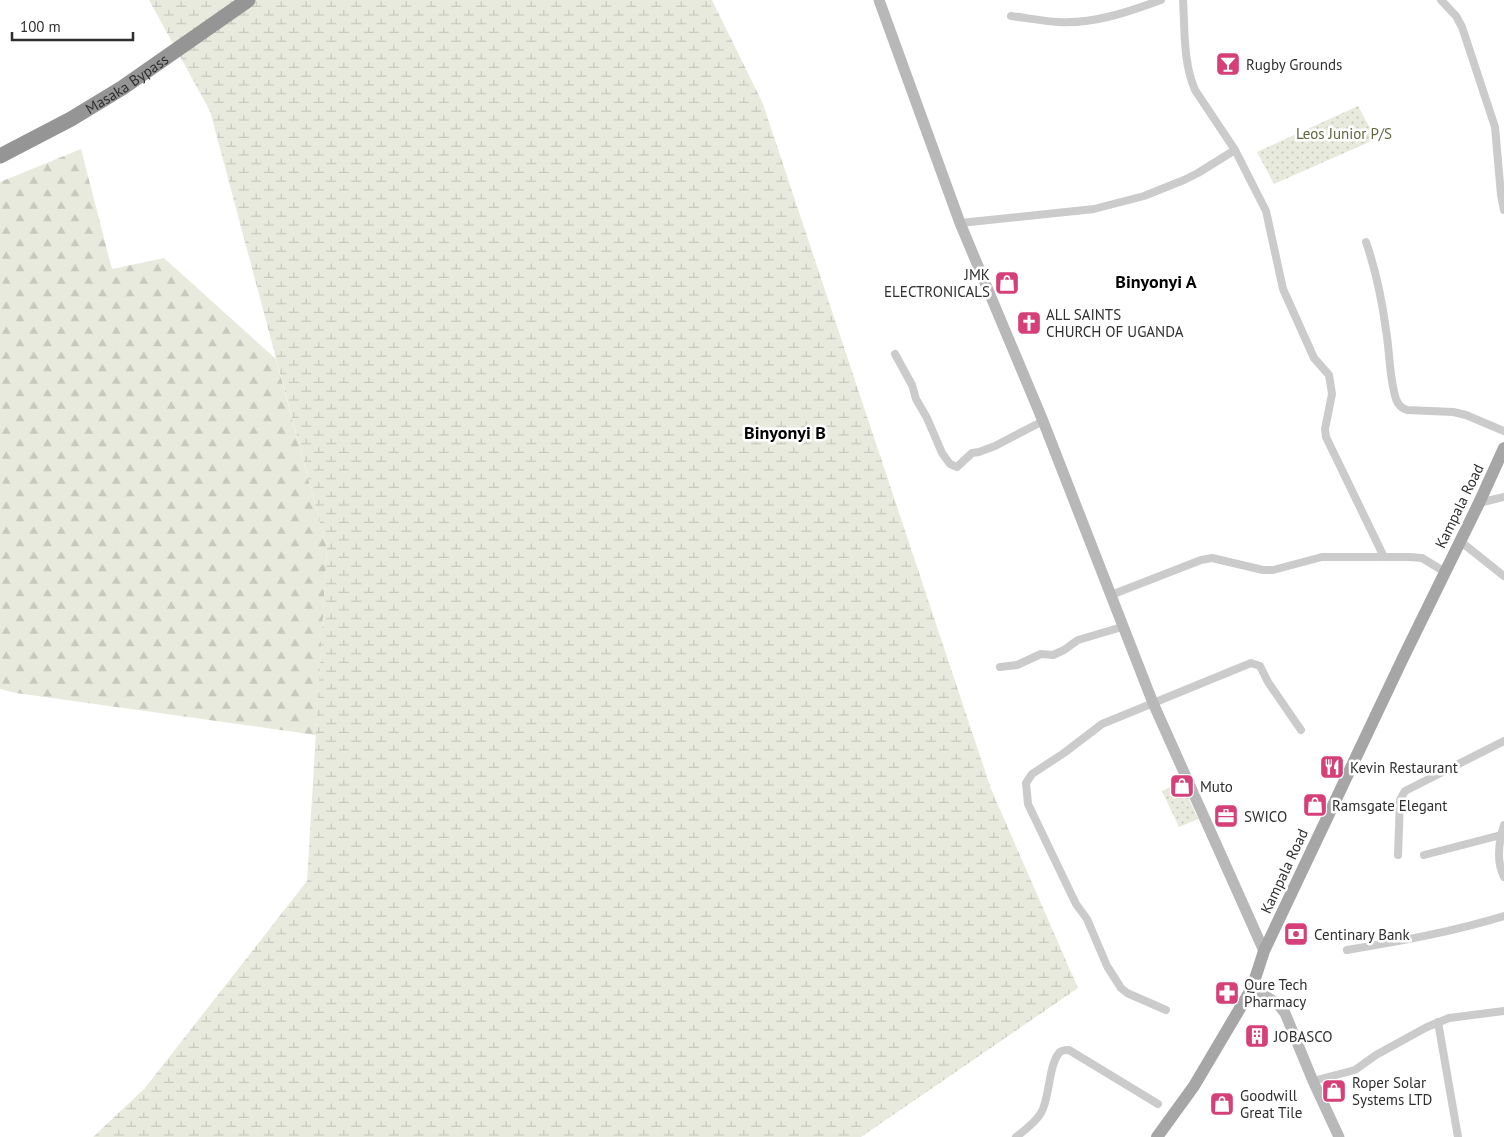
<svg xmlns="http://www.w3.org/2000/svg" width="1504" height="1137" font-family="'PT Sans',sans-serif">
	<defs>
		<pattern id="forest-firs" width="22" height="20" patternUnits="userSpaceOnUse" patternTransform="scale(1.25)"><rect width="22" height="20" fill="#e8eadd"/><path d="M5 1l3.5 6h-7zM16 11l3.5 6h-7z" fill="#c7c9be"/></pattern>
		<pattern id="wetland-marsh" width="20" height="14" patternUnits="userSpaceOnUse" patternTransform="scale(1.25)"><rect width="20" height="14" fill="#e8eadd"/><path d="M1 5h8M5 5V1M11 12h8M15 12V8" fill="none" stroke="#c7c9be"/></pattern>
		<pattern id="park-dots" width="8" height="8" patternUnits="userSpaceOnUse" patternTransform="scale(1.25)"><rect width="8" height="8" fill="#e8eadd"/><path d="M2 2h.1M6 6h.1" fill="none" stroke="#c7c9be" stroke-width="1.8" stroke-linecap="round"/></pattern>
	</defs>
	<rect width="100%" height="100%" fill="#fff"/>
	<!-- forest -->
	<polygon fill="url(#forest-firs)" points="81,149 112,269 164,258 276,359 327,549 316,735 16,693 0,689 0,182"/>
	<!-- wetland -->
	<polygon fill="url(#wetland-marsh)" points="149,0 712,0 763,104 991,789 1078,988 861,1137 93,1137 145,1088 307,881 327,549 210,111"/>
	<!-- park -->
	<g fill="url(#park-dots)">
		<polygon points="1358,106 1376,139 1274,184 1257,152"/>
		<polygon points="1177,784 1180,792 1185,790 1198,819 1179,827 1162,791"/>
	</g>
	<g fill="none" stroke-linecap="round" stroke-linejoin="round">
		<!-- street -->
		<g stroke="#cbcbcb" stroke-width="8">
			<path d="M1183,0C1185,30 1183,62 1195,90L1235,150L1266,211L1283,289L1314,358L1329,375L1332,394L1325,429L1326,437L1384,557"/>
			<polyline points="1441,0 1456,16 1462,27 1495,127 1501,195 1504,210"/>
			<path d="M1011,16C1027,18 1043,21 1058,22C1094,24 1128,12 1161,0"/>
			<polyline points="960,223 1094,209 1117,203 1144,196 1184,180 1198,173 1235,150"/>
			<path d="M1366,242C1376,271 1382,300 1386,330C1390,353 1389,377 1396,399C1398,405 1401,408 1407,410L1453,412L1466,415L1504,431"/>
			<polyline points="895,354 912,385 916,399 927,418 942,453 950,464 957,467 972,453 979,452 995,446 1043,421"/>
			<polyline points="1479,503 1504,497"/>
			<polyline points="1460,541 1504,576"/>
			<polyline points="1111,595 1201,560 1212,558 1263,570 1273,570 1322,557 1409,557 1422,558 1445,572"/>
			<polyline points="1000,667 1017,665 1041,654 1053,655 1064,650 1078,640 1122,627"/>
			<path d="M1504,825C1499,841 1496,861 1504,877"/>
			<polyline points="1398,855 1400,800 1405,791 1504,741"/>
			<polyline points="1424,855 1501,835"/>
			<path d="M1347,950C1400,941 1452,932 1504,916"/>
			<polyline points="1166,1010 1127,993 1121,988 1107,966 1087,919 1076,904 1028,804 1026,783 1032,774 1064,753 1102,724 1251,663 1260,666 1268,682 1301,730"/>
			<polyline points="1438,1022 1458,1137"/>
			<polyline points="1313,1081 1355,1070 1376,1055 1427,1027 1449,1018 1504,1011"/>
			<path d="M1016,1137C1025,1130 1035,1123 1041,1113C1050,1098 1048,1067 1059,1053C1061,1050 1066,1050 1069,1050L1158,1104"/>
		</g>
		<!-- secondary -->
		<g stroke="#b8b8b8" stroke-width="11">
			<polyline points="879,0 960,223 1043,421 1153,703 1264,951"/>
			<polyline points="1252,988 1277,1003 1285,1013 1313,1081 1339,1137"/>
		</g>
		<!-- primary -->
		<polyline stroke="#a6a6a6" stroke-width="12" points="1157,1137 1194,1086 1252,988 1264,951 1403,658 1479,503 1504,448"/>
		<!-- highway -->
		<path stroke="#959595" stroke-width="15" id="s1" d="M0,156L71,119L122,88L248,0"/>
	</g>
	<!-- icons -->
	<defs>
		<symbol id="bar-square" viewBox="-11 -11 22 22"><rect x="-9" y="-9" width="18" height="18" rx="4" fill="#d54079" stroke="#fff"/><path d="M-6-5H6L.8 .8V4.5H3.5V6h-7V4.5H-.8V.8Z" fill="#fff"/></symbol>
		<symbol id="shop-square" viewBox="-11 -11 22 22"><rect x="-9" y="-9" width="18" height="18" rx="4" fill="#d54079" stroke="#fff"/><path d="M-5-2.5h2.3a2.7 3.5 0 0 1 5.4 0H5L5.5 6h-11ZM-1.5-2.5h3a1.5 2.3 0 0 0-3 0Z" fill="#fff"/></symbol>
		<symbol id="church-square" viewBox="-11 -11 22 22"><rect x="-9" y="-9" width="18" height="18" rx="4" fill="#d54079" stroke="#fff"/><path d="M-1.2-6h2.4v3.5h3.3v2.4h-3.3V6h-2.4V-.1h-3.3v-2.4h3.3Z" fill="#fff"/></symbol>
		<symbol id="restaurant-square" viewBox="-11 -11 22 22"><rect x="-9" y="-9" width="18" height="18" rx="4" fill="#d54079" stroke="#fff"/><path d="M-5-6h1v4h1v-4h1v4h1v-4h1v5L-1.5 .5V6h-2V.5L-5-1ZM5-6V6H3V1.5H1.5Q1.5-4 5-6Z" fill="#fff"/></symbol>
		<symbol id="office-square" viewBox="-11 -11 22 22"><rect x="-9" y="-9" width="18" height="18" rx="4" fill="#d54079" stroke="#fff"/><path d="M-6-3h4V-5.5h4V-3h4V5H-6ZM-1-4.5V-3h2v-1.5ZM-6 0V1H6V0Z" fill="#fff"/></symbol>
		<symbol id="bank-square" viewBox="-11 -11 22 22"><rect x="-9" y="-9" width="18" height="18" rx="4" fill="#d54079" stroke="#fff"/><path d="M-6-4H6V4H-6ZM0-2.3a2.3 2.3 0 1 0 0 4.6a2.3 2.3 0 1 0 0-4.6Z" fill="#fff"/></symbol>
		<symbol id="pharmacy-square" viewBox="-11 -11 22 22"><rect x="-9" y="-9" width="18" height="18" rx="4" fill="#d54079" stroke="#fff"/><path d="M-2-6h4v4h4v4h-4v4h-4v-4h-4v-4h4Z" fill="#fff"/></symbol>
		<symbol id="building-square" viewBox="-11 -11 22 22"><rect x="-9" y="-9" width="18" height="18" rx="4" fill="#d54079" stroke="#fff"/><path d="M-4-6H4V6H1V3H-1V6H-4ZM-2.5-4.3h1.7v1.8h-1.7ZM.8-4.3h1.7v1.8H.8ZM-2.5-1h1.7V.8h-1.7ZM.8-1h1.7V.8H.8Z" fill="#fff"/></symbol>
	</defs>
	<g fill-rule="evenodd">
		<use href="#bar-square" x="1214" y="50" width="28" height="28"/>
		<use href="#shop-square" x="993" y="269" width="28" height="28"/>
		<use href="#church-square" x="1015" y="309" width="28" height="28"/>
		<use href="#restaurant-square" x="1318" y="753" width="28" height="28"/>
		<use href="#shop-square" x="1168" y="772" width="28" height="28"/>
		<use href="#shop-square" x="1301" y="791" width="28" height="28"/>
		<use href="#office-square" x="1212" y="802" width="28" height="28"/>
		<use href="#bank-square" x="1282" y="920" width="28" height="28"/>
		<use href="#pharmacy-square" x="1213" y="979" width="28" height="28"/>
		<use href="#building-square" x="1243" y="1022" width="28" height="28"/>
		<use href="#shop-square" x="1320" y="1077" width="28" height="28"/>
		<use href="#shop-square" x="1208" y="1090" width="28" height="28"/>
	</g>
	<g text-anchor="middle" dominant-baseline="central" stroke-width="5" stroke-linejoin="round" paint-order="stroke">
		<!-- poi labels -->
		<g font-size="15" fill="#2e2e2e" stroke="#fff" text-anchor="start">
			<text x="1246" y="64">Rugby Grounds</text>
			<text x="990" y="274" text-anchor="end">JMK<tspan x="990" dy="17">ELECTRONICALS</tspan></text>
			<text x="1046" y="314">ALL SAINTS<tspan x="1046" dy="17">CHURCH OF UGANDA</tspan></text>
			<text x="1350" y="767">Kevin Restaurant</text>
			<text x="1200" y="786">Muto</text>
			<text x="1332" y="805">Ramsgate Elegant</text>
			<text x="1244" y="816">SWICO</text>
			<text x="1314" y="934">Centinary Bank</text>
			<text x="1244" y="984">Qure Tech<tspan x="1244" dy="17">Pharmacy</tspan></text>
			<text x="1274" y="1036">JOBASCO</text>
			<text x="1352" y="1082">Roper Solar<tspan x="1352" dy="17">Systems LTD</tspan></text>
			<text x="1240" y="1095">Goodwill<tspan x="1240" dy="17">Great Tile</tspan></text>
		</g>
		<!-- street labels -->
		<g font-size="15" fill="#2e2e2e" stroke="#fff">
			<text stroke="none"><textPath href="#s1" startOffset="146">Masaka Bypass</textPath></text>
			<text transform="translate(1459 506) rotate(-64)">Kampala Road</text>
			<text transform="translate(1284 871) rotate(-65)">Kampala Road</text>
		</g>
		<!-- park labels -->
		<g font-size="15" fill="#5e6640" stroke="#fff">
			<text x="1344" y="133">Leos Junior P/S</text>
		</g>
		<!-- quarter labels -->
		<g font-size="18" font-weight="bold" fill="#000" stroke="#fff">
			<text x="1156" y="281">Binyonyi A</text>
			<text x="785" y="432">Binyonyi B</text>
		</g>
	</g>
	<!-- scale -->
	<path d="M12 32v8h121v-8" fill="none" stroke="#2e2e2e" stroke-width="2.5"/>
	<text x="20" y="32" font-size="15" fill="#2e2e2e" stroke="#ffffff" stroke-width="4" paint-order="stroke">100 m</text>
</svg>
